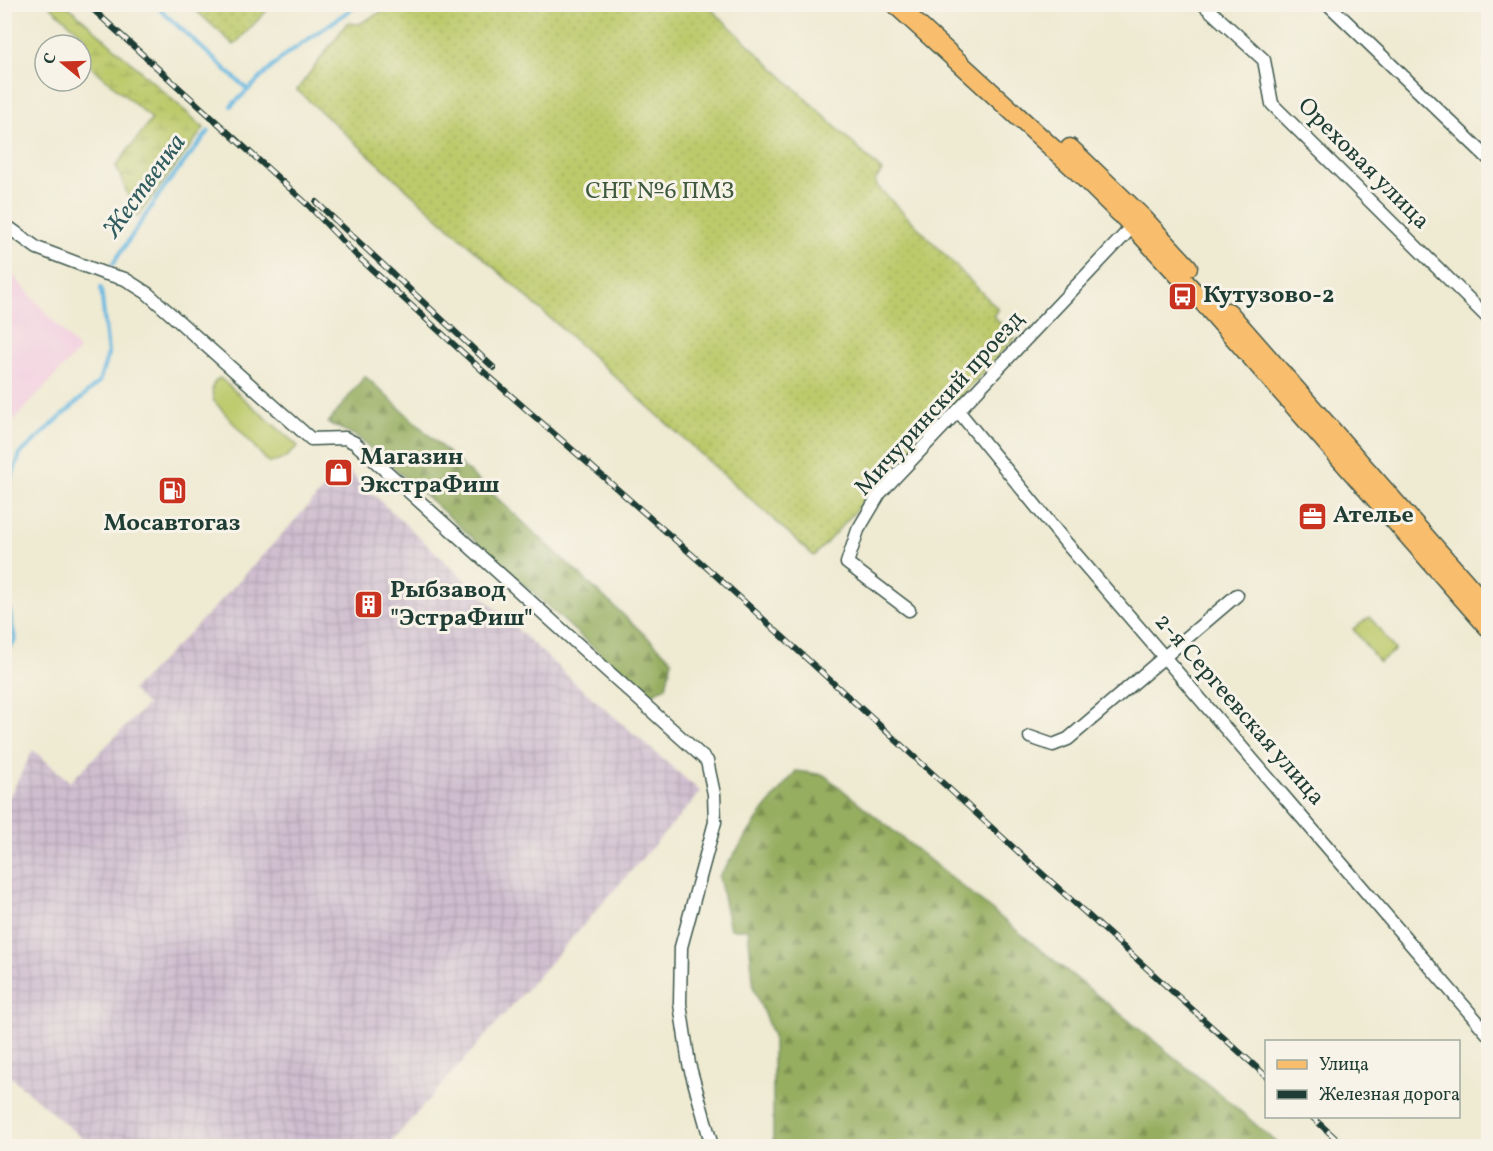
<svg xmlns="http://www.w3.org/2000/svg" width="1493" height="1151" font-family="Vollkorn,serif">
	<defs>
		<pattern id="industrial-grid" width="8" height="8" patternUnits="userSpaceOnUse" patternTransform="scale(1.5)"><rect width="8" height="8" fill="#cfbdcf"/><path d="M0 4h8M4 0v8" fill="none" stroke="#b1a3b2"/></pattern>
		<pattern id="forest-firs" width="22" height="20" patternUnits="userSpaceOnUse" patternTransform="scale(1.5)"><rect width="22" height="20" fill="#96ae60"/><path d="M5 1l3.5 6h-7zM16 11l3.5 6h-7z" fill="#7a8f50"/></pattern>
		<pattern id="wetland-marsh" width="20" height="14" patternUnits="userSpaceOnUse" patternTransform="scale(1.5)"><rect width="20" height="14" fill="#bdca6c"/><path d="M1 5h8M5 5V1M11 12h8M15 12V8" fill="none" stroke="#a2ae5e"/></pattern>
		<pattern id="garden-dots" width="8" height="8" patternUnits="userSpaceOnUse" patternTransform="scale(1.5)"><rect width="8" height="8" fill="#bdca6c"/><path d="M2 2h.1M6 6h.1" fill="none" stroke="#a2ae5e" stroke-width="1.8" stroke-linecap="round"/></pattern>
	</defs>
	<rect width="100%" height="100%" fill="#f7f3e8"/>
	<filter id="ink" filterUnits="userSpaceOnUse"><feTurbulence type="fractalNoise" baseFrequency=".0167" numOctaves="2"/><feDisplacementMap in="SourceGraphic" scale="12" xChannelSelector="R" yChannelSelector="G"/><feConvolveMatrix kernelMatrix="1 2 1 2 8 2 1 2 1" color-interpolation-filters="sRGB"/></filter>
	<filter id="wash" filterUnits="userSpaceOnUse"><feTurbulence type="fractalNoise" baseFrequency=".008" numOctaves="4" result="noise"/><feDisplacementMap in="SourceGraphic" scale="24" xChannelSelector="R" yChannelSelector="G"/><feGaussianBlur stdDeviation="1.35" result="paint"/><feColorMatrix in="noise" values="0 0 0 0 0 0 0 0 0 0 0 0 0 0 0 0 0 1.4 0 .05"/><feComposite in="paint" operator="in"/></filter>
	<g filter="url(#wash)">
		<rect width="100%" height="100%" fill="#efead2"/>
		<!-- built -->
		<polygon fill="#f3cfe0" points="5,266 79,350 5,430 4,430"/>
		<!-- industrial -->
		<polygon fill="url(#industrial-grid)" points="344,467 573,681 701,792 388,1146 91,1146 5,1072 5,805 33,750 70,782 147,705 132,690 214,608"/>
		<!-- green -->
		<g fill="#bdca6c" stroke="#6e8450" stroke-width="1.5">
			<path d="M220,378L298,446C289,455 282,463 268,462L214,401C212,392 210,382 220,378Z"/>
			<polygon points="1370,617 1395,650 1379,662 1353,629"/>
		</g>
		<!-- forest -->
		<g fill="url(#forest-firs)" stroke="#5a764a" stroke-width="1.5">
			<polygon points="365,376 672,660 666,687 647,696 424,494 356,436 328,423"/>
			<polygon points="796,771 824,775 1232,1104 1280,1146 773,1146 773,1036 754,989 748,929 730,929 719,877 764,810"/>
		</g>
		<!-- wetland -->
		<polygon fill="url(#wetland-marsh)" stroke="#6e8450" stroke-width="1.5" points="49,5 67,5 204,128 137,217 116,166 152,119 85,61 84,36"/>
		<!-- garden -->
		<g fill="url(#garden-dots)" stroke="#6e8450" stroke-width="1.5">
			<polygon points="190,5 272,5 234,45"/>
			<polygon points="394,5 707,5 882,171 875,181 878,187 998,309 993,316 1015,338 814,556 297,90 347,23 359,24"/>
		</g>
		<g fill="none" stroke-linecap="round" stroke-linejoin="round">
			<!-- stream -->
			<g stroke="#66b8e1" stroke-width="4">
				<polyline points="154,4 248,90"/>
				<polyline points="231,106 284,56 359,4"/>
				<polyline points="113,264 163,189 209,131"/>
				<polyline points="4,498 20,454 99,382 108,354 101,288"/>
				<polyline points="4,582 15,640 4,654"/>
			</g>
		</g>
	</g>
	<g filter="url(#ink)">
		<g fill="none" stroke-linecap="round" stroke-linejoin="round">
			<defs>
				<g id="minor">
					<polyline points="1203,4 1264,60 1272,104 1488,318"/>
					<polyline points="1328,4 1488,158"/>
					<polyline points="4,224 37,248 103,273 125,279 147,293 311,439 345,438 355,443 707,761 714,794 715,822 681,947 680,1004 689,1064 712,1146"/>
					<polyline points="959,412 1067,544 1488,1034"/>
					<polyline points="909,610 847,563 858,530 880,493 1133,226"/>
					<polyline points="1030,737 1053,745 1068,739 1237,595"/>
				</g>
				<g id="primary">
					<polyline points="895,4 1072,166 1133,226 1195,293 1488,627"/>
					<polyline points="1070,148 1143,218 1188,267"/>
					<polyline points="1228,312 1488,608"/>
				</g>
			</defs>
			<!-- minor casing -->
			<use href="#minor" stroke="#3e574c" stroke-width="15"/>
			<!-- primary casing -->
			<use href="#primary" stroke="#3e574c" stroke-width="21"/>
			<!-- minor -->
			<use href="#minor" stroke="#fff" stroke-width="12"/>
			<!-- primary -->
			<use href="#primary" stroke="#f9be6d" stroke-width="18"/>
			<defs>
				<g id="rail">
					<polyline points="87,4 308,205 356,255 484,372 714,574 1037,869 1266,1076"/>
					<polyline points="316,202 494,368"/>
					<polyline points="1311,1116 1344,1146"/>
				</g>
			</defs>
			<!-- rail casing -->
			<use href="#rail" stroke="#1f3d34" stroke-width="6"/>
			<!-- rail -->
			<use href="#rail" stroke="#f7f3e8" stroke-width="4" stroke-dasharray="11" stroke-linecap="butt"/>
		</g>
	</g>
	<!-- icons -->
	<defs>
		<symbol id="bus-square" viewBox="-11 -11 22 22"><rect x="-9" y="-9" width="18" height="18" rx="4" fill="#c8321e" stroke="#f7f3e8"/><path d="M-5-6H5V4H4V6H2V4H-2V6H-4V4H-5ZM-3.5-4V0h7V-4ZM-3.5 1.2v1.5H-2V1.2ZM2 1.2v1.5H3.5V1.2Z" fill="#fff"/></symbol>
		<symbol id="shop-square" viewBox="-11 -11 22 22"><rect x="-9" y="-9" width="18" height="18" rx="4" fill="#c8321e" stroke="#f7f3e8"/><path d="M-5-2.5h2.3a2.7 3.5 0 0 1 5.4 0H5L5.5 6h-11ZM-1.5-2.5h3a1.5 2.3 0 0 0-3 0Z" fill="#fff"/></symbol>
		<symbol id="fuel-square" viewBox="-11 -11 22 22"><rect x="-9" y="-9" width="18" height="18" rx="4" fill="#c8321e" stroke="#f7f3e8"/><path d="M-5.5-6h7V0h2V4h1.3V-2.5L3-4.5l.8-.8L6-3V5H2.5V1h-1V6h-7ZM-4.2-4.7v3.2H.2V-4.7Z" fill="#fff"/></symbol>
		<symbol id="office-square" viewBox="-11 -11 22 22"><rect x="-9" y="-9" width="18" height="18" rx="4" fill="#c8321e" stroke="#f7f3e8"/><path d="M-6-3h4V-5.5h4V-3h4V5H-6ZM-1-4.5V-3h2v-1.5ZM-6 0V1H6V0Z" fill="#fff"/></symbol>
		<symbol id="building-square" viewBox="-11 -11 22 22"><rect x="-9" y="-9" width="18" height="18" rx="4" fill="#c8321e" stroke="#f7f3e8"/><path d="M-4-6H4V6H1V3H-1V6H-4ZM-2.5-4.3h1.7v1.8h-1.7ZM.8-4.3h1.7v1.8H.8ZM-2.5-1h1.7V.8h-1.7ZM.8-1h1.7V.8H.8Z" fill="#fff"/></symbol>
	</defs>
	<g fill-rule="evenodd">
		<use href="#bus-square" x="1166" y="280" width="33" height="33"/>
		<use href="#shop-square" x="322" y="456" width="33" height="33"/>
		<use href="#fuel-square" x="156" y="474" width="33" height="33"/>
		<use href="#office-square" x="1296" y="500" width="33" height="33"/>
		<use href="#building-square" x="352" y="588" width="33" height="33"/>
	</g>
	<g text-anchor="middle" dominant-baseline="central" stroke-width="6" stroke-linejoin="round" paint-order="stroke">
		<!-- street labels -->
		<g font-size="24" fill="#1f3d34" stroke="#f7f3e8">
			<text transform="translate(1363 164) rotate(45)">Ореховая улица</text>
			<text transform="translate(940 404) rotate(-48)">Мичуринский проезд</text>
			<text transform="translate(1239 710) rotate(49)">2-я Сергеевская улица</text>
		</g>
		<!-- park labels -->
		<g font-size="24" fill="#3f593f" stroke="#f7f3e8">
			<text x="660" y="192">СНТ №6 ПМЗ</text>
		</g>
		<!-- poi labels -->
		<g font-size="24" font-weight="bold" fill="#1f3d34" stroke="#f7f3e8" text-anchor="start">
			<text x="1203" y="296">Кутузово-2</text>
			<text x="360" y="458">Магазин<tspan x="360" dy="28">ЭкстраФиш</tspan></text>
			<text x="1333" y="516">Ателье</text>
			<text x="172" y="524" text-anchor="middle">Мосавтогаз</text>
			<text x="390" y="591">Рыбзавод<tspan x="390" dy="28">"ЭстраФиш"</tspan></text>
		</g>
		<!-- water labels -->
		<g font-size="26" font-style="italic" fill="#315c5f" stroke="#f7f3e8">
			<text transform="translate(145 186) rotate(-54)">Жественка</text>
		</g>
	</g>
	<!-- margin -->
	<rect width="1493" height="1151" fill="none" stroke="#f7f3e8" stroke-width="24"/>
	<!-- legend -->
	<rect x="1265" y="1040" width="195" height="78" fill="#f7f3e8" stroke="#a1aaa0" stroke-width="1.5"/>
	<rect x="1277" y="1060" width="30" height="9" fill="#f9be6d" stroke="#a1aaa0" stroke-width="1.5"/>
	<text x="1319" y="1070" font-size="18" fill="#1f3d34">Улица</text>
	<rect x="1277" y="1090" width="30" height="9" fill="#1f3d34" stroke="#a1aaa0" stroke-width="1.5"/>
	<text x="1319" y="1100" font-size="18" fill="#1f3d34">Железная дорога</text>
	<!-- north arrow -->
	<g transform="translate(63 63) rotate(289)"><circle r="28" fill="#f7f3e8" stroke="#a1aaa0" stroke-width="1.5"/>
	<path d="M0-4.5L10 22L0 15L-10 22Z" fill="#c8321e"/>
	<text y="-9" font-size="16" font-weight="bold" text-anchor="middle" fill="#1f3d34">С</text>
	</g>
</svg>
